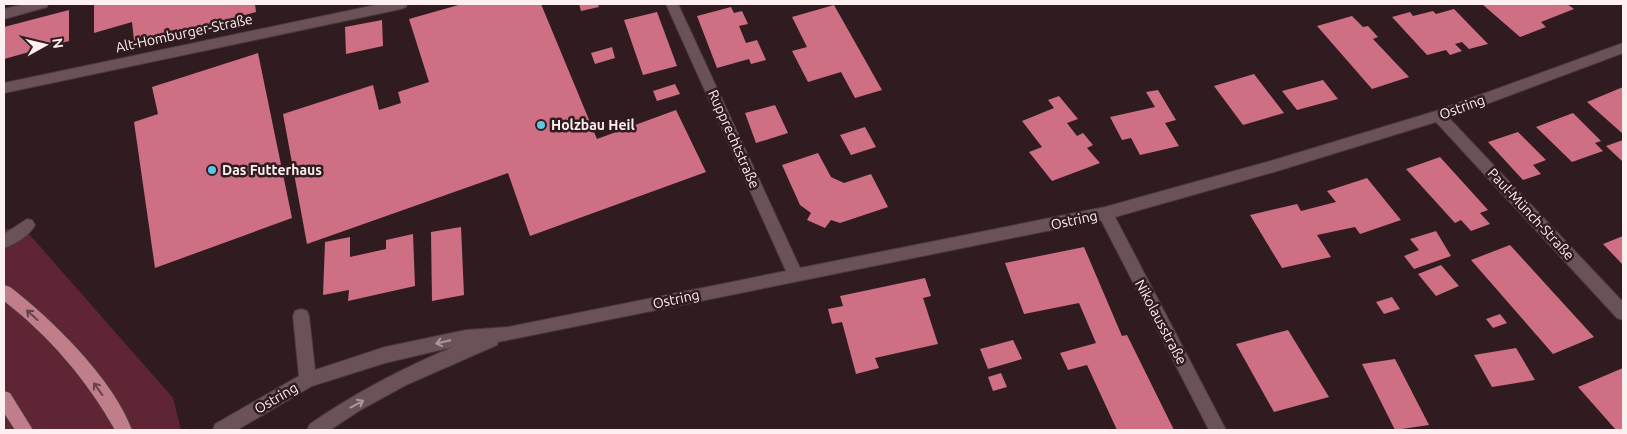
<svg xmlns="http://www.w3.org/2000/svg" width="1627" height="434" font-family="Ubuntu,sans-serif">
	<rect width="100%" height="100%" fill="#301c20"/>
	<!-- green -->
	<polygon fill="#602534" points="4,228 29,234 173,398 181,430 4,430"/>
	<!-- building -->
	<g fill="#ce6f84">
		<polygon points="94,4 255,4 256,12 177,34 177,29 134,41 132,22 94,33"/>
		<polygon points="462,4 541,4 597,139 676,110 706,172 530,236 508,173 307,244 283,114 373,85 379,110 401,103 398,92 429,82 409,19"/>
		<polygon points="579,4 598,4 599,7 581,11"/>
		<polygon points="1482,4 1567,4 1574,9 1541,22 1546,27 1520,37"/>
		<polygon points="834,5 882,90 855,98 841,72 808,82 792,51 807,47 792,17"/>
		<polygon points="731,7 734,13 742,11 748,24 739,26 746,43 757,40 766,60 751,64 749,59 717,68 697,16"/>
		<polygon points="1454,9 1488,44 1469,49 1462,42 1455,44 1462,51 1450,55 1446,50 1427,55 1392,17 1410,12 1413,16 1433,11 1436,14"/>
		<polygon points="69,10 69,41 4,59 4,27"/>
		<polygon points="657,12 677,66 643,75 624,20"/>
		<polygon points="1352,16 1363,27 1368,26 1378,37 1373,39 1409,77 1372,89 1317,26"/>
		<polygon points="382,20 383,46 346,54 345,27"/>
		<polygon points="612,47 615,58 595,64 591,53"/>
		<polygon points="258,53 292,218 155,268 134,122 158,114 152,87"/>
		<polygon points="1254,74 1284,113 1243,125 1214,86"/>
		<polygon points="1323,80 1338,99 1297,110 1282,91"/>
		<polygon points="675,84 680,94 657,101 653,91"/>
		<polygon points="1623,87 1623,134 1587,102"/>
		<polygon points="1158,90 1176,120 1165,123 1179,146 1140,155 1131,138 1122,140 1110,117 1155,107 1146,92"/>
		<polygon points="1059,96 1078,119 1067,123 1077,136 1083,133 1093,145 1087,148 1100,163 1052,181 1029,152 1042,147 1022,121 1054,108 1048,100"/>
		<polygon points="775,105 788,133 756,143 745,113"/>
		<polygon points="1573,113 1601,141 1595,143 1603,151 1572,162 1536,127"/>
		<polygon points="865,127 876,147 851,155 840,135"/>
		<polygon points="1518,132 1546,160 1533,165 1541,174 1523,180 1488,142"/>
		<polygon points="1623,140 1623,162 1606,146"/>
		<polygon points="818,153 831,177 844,183 871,174 888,207 840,223 831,220 825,228 807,220 811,213 800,205 782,165"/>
		<polygon points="1440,157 1488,210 1480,213 1490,224 1471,231 1461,220 1455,223 1406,169"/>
		<polygon points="1367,178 1401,220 1360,234 1355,227 1317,235 1331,257 1282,268 1250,215 1297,204 1301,211 1336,202 1327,191"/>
		<polygon points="461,227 464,295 432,301 431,232"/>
		<polygon points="1436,231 1451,256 1414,269 1404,256 1419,250 1410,239"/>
		<polygon points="413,234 415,286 348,301 349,290 323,295 325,242 350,237 350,257 386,249 386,240"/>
		<polygon points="1623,236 1623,265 1603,244"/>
		<polygon points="1510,245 1551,290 1594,337 1553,354 1471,260"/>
		<polygon points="1084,247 1122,336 1127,335 1174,430 1117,430 1087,365 1068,370 1060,353 1096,343 1079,303 1024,314 1005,263"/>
		<polygon points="1441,265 1459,286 1436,296 1418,274"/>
		<polygon points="925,278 931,296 923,298 938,344 875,358 879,368 856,374 842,322 832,324 828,309 843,306 840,296"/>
		<polygon points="1392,297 1400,309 1384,314 1376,302"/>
		<polygon points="1500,314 1507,323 1493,328 1486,319"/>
		<polygon points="1288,330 1329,397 1274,412 1236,344"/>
		<polygon points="1013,340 1022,359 988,369 980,349"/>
		<polygon points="1516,348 1535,380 1492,387 1474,355"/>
		<polygon points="1395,359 1429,425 1395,430 1362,364"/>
		<polygon points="1623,368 1623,430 1616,430 1578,387"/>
		<polygon points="1001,373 1007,387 993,391 988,377"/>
	</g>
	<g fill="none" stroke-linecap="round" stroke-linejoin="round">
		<defs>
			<g id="minor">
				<polygon points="25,4 48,4 47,7 4,19 4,9"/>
				<polygon points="380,4 407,4 406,7 401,9 4,93 4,83"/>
				<path d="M666,4H678L800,268L1105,207L1274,160L1436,111L1623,43V53L1449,118L1623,302V320L1617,318L1436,122L1274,172L1115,217L1226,430H1209L1101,220L498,342L497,345L406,385L362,409L330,430H307L310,424C355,393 403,368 453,347L385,363L312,386L237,430H213L215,424L299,376L293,316L295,311L301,309L307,311L309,316L315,370L385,347L466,330L508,327L786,271Z"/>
				<path d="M27,219L32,220L35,225C30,235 14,245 4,248V234Z"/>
			</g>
			<g id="major">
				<path d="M4,285L10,287C52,319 114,380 132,430H115C87,380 49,336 4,301Z"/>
				<polygon points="4,391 10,393 33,430 15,430 4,413"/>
			</g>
		</defs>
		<!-- minor casing -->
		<use href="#minor" stroke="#4a393c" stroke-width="2"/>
		<!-- major casing -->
		<use href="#major" stroke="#4a393c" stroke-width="2"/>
		<!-- minor -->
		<use href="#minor" fill="#6a5256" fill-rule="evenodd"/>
		<!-- major -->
		<use href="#major" fill="#bf7e8a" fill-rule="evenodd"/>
	</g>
	<!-- one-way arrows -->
	<defs><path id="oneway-shaft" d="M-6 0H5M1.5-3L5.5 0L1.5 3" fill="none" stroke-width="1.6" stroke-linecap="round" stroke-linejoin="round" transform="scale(1.25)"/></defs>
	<g stroke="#69434a">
		<use href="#oneway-shaft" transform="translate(32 315) rotate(-138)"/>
		<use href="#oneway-shaft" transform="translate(98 389) rotate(-126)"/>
	</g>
	<g stroke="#ad999c">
		<use href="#oneway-shaft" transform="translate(443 342) rotate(167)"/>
		<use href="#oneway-shaft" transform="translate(357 404) rotate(-28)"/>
	</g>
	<!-- markers -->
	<g fill="#59c8e5" stroke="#301c20" stroke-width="2">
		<circle cx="541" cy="125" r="5"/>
		<circle cx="212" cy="170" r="5"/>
	</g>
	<g text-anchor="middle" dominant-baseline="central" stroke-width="5" stroke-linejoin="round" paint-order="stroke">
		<!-- street labels -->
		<g font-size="14" fill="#feeff1" stroke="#301c20">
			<text transform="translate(184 33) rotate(-12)">Alt-Homburger-Straße</text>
			<text transform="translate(1462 107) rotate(-20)">Ostring</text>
			<text transform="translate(734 139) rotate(66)">Rupprechtstraße</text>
			<text transform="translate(1531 214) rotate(47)">Paul-Münch-Straße</text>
			<text transform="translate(1074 220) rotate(-12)">Ostring</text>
			<text transform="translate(676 299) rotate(-12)">Ostring</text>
			<text transform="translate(1161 322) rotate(62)">Nikolausstraße</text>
			<text transform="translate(276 398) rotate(-30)">Ostring</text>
		</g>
		<!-- poi labels -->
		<g font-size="14" font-weight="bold" fill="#feeff1" stroke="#301c20" text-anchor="start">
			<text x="551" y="125">Holzbau Heil</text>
			<text x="222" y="170">Das Futterhaus</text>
		</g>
	</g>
	<!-- border -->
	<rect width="1627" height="434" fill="none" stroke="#feeff1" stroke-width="10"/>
	<!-- north arrow -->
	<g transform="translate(45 45) rotate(82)" stroke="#301c20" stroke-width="4" paint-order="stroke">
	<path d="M0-4L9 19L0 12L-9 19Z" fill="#feeff1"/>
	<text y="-8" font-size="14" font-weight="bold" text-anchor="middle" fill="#feeff1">N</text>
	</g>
</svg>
